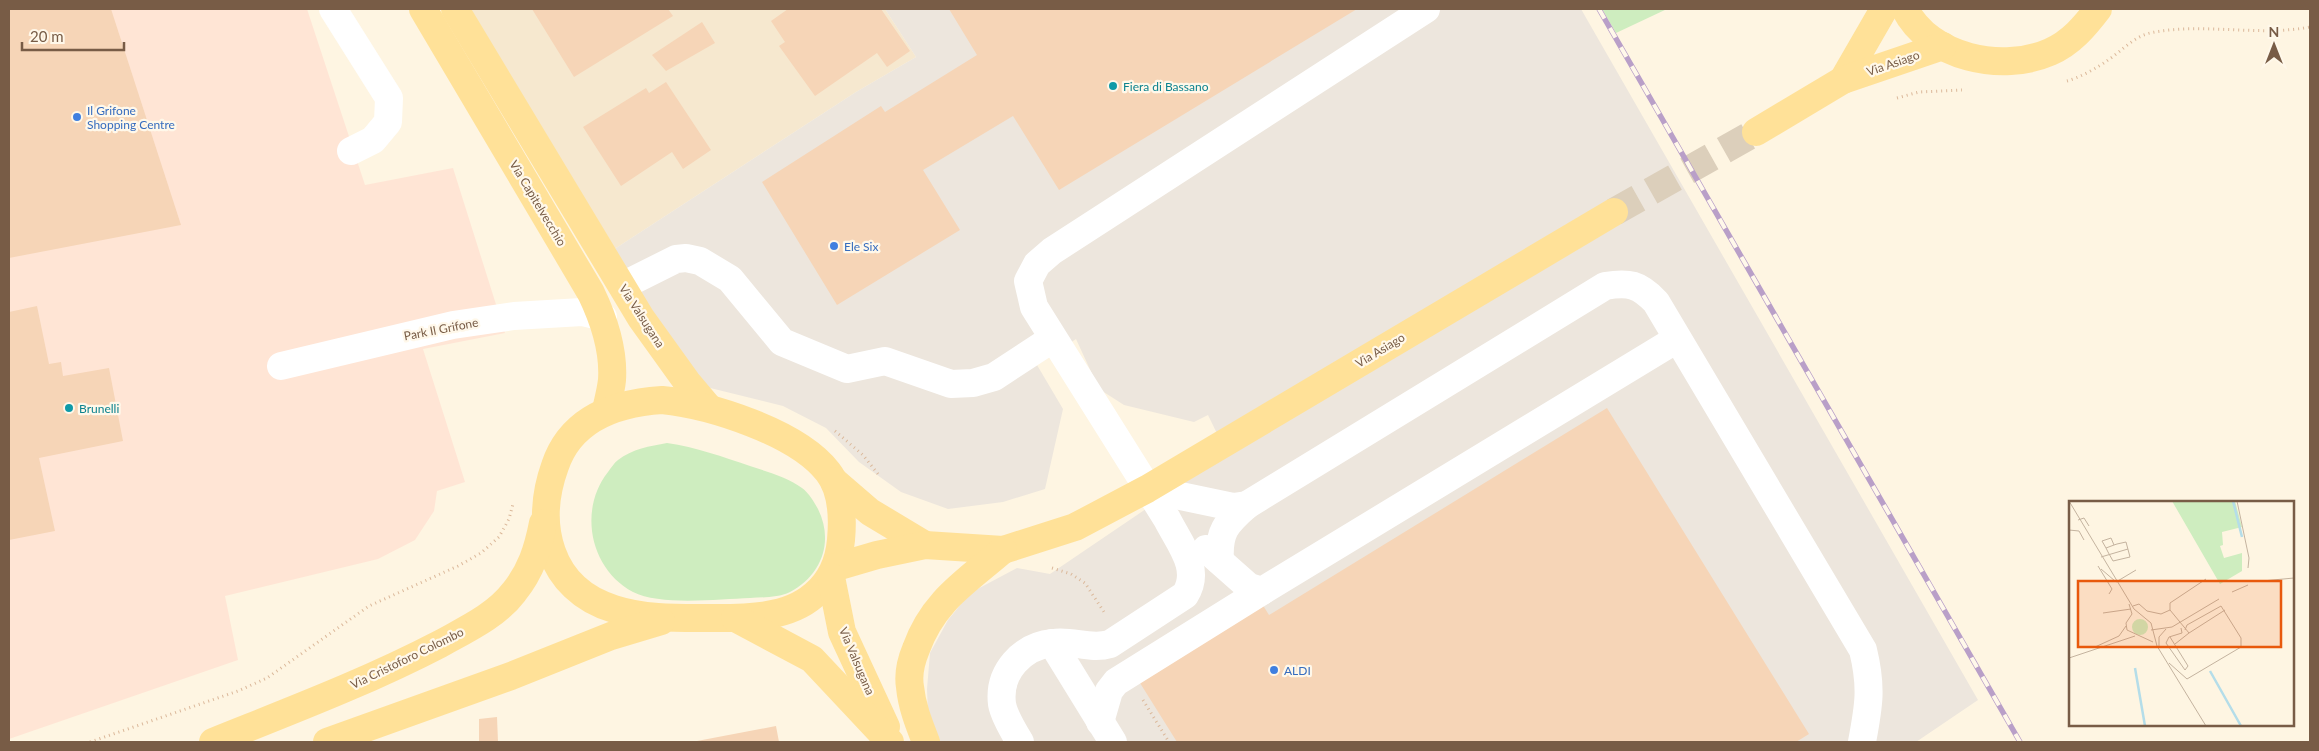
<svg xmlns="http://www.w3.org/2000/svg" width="2319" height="751" font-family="Lato,sans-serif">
	<rect width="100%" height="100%" fill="#fef5e2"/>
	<!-- residential -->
	<polygon fill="#f6e8cf" points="465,9 885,9 916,57 856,92 613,250"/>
	<!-- commercial -->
	<polygon fill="#ffe5d5" points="9,9 307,9 365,185 453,168 505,333 423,349 465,482 437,491 434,511 415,540 378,559 225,596 238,660 9,739"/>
	<!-- industrial -->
	<polygon fill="#ede6dd" points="885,9 1581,9 1978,700 1916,742 929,742 927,689 930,653 948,620 970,593 1017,568 1050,574 1227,454 1208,415 1194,422 1124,405 1099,389 1076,339 1037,365 1063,409 1045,489 1003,502 948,509 901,492 859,462 826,428 783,406 694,384 613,250 856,92 916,57"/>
	<!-- green -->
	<g fill="#ceedbf">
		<polygon points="1602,9 1667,9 1616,33"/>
		<path d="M667,443C696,447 723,457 750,466C768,472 787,477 802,488C809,493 814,502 818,509C834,541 822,575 790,592C778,598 763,597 750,598C719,599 660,606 633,592C590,569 578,510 608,472C611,468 614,463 618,460C632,449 650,446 667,443Z"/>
	</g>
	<!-- building -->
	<g fill="#f6d5b7">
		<polygon points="9,9 111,9 181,225 9,258"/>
		<polygon points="532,9 668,9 673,16 574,77"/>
		<polygon points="788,9 881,9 910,51 887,67 877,53 815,96 779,46 785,42 771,21"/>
		<polygon points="949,9 1357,9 1059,190 1013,116 923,170 960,230 837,305 762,182 881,106 885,112 977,55"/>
		<polygon points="702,22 715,43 666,71 652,55"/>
		<polygon points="666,82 711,150 683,169 672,152 621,186 583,127 646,88 649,93"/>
		<polygon points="37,306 49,364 61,362 63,376 109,368 123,441 39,458 55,531 9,540 9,312"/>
		<polygon points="1607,408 1809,734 1796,742 1177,742 1135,675 1259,599 1269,615"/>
		<polygon points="497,717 498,742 479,742 479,719"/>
		<polygon points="776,726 779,742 697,742 697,741"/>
	</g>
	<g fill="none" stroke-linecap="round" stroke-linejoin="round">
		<!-- major-tunnel -->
		<polyline stroke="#dccfbb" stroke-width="28" stroke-dasharray="28 14" stroke-linecap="butt" points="1614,212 1756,132"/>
		<!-- path -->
		<g stroke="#dbb89a" stroke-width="3" stroke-dasharray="1 4" stroke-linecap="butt">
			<path d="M2067,81C2081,77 2097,68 2108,60C2122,51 2133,37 2150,33C2202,22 2258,37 2310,27"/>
			<polyline points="1897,98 1919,92 1962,90"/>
			<polyline points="835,431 863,455 878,474"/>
			<polyline points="1052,568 1071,574 1085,583 1104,612"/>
			<polyline points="1143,700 1169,742"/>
			<polyline points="90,742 238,691 267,678 369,606 458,566 481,553 499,537 509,519 513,504"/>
		</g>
		<!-- minor -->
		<g stroke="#fff" stroke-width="28">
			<polyline points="333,9 389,98 388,122 373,140 351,151"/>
			<polyline points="622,286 676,259 686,258 700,261 730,279 782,342 847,369 885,361 951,384 973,383 994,377 1052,339"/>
			<polyline points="281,366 453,325 514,316 582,312 603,317"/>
			<polyline points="1147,489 1233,507 1247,505"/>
			<polyline points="1206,549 1249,587 1262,591 1677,339"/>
			<path d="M1220,561C1218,532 1226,523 1247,505L1605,286C1629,282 1639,284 1656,302L1863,650C1872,687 1869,705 1862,742"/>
			<polyline points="1052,643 1113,742"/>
			<polyline points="1100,722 1109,691 1116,682 1262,591"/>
			<path d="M1020,742C1014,732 1004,716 1002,704C998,672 1022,646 1053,643C1073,640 1090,650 1110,644L1185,595C1202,569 1179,543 1167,519L1034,307L1028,281L1037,264L1052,251L1426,9"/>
		</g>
		<!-- major -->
		<g stroke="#ffe198" stroke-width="28">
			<path d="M423,9L591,293C604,320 614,350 612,380C611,390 608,401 606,410"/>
			<polyline points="455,9 641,318 687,382 709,408"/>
			<path d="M1905,9C1930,58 2002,73 2050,52C2071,43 2085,26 2098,9"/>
			<polyline points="1843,80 1884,9"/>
			<polyline points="1756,132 1843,80 1943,46"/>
			<path d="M662,400C710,405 797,432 828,472C842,490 843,518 841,540C839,562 831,581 814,595C787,619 744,618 710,618C678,618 645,619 614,609C548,589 534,524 555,466C571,418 616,403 662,400Z"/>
			<polyline points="834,481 870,512 925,545"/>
			<polyline points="836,567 877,555 925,545 1003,550 1075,527 1147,489 1614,212"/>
			<polyline points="831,577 842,632 886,727"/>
			<polyline points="735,618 812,659 890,742"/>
			<path d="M213,742C290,711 367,682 440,644C465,630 496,616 514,592C531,571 538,549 543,523"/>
			<polyline points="327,742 511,676 611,636 661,621"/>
			<path d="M926,742C919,724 912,707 910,687C908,675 911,661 916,649C933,601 966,582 1003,550"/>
		</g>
		<defs>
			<polyline id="rail" points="1599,9 2020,742"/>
		</defs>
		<!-- rail casing -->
		<use href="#rail" stroke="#b99fc8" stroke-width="5.5"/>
		<!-- rail -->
		<use href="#rail" stroke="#fff8ea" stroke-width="4" stroke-dasharray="11" stroke-linecap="butt"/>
	</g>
	<!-- markers -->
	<g fill="#0f9aa8" stroke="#fff8ea" stroke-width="2">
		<circle cx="1113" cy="86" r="5"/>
		<circle cx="69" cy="408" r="5"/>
	</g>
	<g fill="#3f7fe0" stroke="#fff8ea" stroke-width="2">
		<circle cx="77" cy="117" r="5"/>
		<circle cx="834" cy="246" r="5"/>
		<circle cx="1274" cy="670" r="5"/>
	</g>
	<g text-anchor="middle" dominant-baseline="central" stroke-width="4.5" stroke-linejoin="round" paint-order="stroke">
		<!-- street labels -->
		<g font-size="12" fill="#785c46" stroke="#fff8ea">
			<text transform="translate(1893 63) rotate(-19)">Via Asiago</text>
			<text transform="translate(538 203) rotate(59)">Via Capitelvecchio</text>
			<text transform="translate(642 316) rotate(57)">Via Valsugana</text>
			<text transform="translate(441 329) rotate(-11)">Park Il Grifone</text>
			<text transform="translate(1380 350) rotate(-31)">Via Asiago</text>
			<text transform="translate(407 658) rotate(-26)">Via Cristoforo Colombo</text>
			<text transform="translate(857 661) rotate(67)">Via Valsugana</text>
		</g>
		<!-- culture labels -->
		<g font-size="12" fill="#0d838f" stroke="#fff8ea" text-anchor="start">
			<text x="1123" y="86">Fiera di Bassano</text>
			<text x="79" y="408">Brunelli</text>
		</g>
		<!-- shop labels -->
		<g font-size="12" fill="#366cbe" stroke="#fff8ea" text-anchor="start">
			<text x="87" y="110">Il Grifone<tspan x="87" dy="14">Shopping Centre</tspan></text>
			<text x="844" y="246">Ele Six</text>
			<text x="1284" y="670">ALDI</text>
		</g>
	</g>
	<!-- overview -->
	<g transform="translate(2069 501)">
		<rect width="225" height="225" fill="#fef5e2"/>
		<path d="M103,0H166L173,26L153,31L154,44L151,45L155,57L173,52V70L151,83ZM63 126a8 8 0 1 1 16 0a8 8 0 1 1-16 0Z" fill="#ceedbf"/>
		<path fill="none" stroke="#b4dde9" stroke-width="2.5" d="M164,0L173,36M66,167L76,225M141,170L172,225"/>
		<path fill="none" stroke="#c4b39f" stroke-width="1" d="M0,0L65,108L82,122L88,145L137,225M168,0L180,57L179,67M9,19L15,17L20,25M0,29L10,30L15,39M37,47L45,44L48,43L57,41L61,56L44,60L39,51L37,47L33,40L42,37L45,44M32,56L59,48M29,65L43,88L40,93M32,68L46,80M137,78L101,102V109L120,132L156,109M193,80L225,77M47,81L67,69M163,91L179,84M60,103L63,113L57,122L58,129L84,141M64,105L70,103L78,110L92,113L101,109M34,112L62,108M82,129L103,126L150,98M101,136L119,165L116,169L97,142L100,136L113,132L112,127M106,143L120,132M90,145V136L97,128M26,146L50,135L57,125M0,157L66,135M100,162L118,178L172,146V137L152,105L118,124L116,129"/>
		<path fill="#e8590c" fill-opacity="0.15" stroke="#e8590c" stroke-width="2.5" d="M9,80H212V146H9Z"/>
		<rect width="225" height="225" fill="none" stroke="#785c46" stroke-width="2.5"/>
	</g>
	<!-- border -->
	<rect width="2319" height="751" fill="none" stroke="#785c46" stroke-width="20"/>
	<!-- north arrow -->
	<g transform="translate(2274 45)" stroke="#fff8ea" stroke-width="4" paint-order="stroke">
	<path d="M0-4L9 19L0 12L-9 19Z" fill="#785c46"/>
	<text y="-8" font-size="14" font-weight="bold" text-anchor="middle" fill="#785c46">N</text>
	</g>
	<!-- scale -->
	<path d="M22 42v8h102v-8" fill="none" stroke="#785c46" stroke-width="2.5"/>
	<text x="30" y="42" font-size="15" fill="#785c46" stroke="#fff8ea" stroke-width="4" paint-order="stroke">20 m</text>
</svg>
